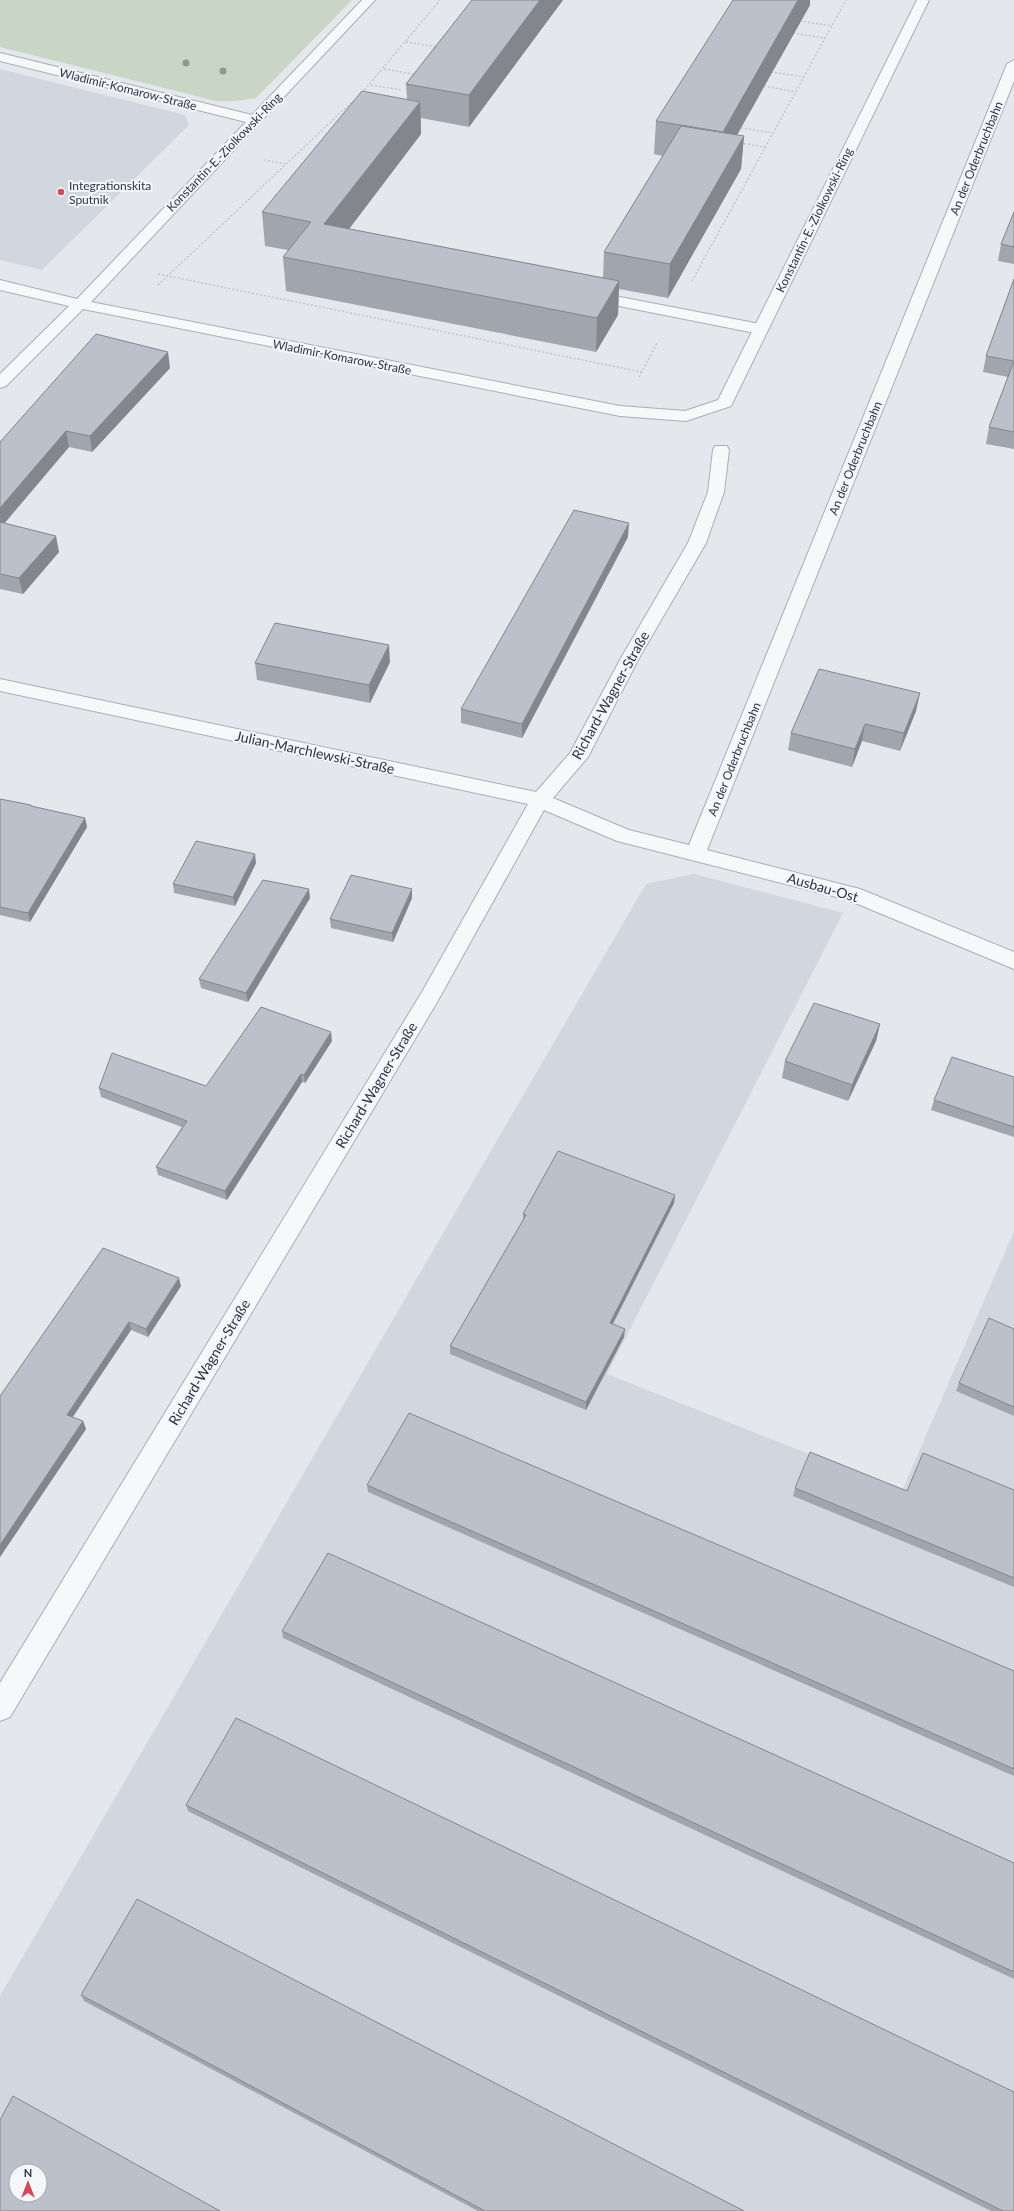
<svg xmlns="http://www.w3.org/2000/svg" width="1014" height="2211" font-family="Lato,sans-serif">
	<rect width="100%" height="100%" fill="#e4e7ec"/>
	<!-- built -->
	<g fill="#d2d6de" fill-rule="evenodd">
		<polygon points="0,69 185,115 189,125 42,270 0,260"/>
		<path d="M694,874L843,913L607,1374L902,1491L1014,1231V2211H0V1996L646,884ZM16,2171H40V2195H16Z"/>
	</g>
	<!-- green -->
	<polygon fill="#c9d6c5" points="0,0 352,0 256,98 235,101 216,101 0,47"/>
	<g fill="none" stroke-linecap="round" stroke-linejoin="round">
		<defs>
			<polygon id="lane" points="599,293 760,324 766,326 768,329 766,332 760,334 594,301 591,298 594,295"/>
			<g id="street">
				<polygon points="362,0 375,0 91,302 620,406 685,411 718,400 917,0 929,0 731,406 686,421 620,416 83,309 6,386 0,388 0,374 69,306 0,290 0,280 77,299 246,122 0,61 0,53 252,115"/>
				<polygon points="1014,60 1014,81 707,850 860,889 1014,952 1014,969 848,900 617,841 544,810 436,1004 10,1717 0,1721 0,1683 422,992 528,804 0,691 0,679 536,792 570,753 621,658 688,543 708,492 713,450 715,446 727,446 729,450 724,492 706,543 639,658 588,757 553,798 629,830 689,845 1007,64"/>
			</g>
		</defs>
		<!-- lane casing -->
		<use href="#lane" stroke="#a9aeb7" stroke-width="2"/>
		<!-- street casing -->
		<use href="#street" stroke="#a9aeb7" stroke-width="2"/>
		<!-- path -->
		<g stroke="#c2c5cb" stroke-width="1.5" stroke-dasharray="2 2" stroke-linecap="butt">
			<polyline points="800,21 832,26"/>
			<polyline points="793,33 825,38"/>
			<polyline points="406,42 437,47"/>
			<polyline points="384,69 413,74"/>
			<polyline points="771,72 804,77"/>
			<polyline points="371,85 402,90"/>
			<polyline points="764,86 796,92"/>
			<polyline points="362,93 440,0"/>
			<polyline points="741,128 773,133"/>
			<polyline points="740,143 765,147"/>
			<polyline points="264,160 285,164"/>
			<polyline points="158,274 642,372"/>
			<polyline points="692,281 846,0"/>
			<polyline points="158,285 354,100"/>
			<polyline points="639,377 657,343"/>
		</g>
		<!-- lane -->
		<use href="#lane" fill="#f7f8fa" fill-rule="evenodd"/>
		<!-- street -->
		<use href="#street" fill="#f7f8fa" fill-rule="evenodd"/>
	</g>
	<!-- trees -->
	<g fill="#899d89">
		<circle cx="186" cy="63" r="3.5"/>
		<circle cx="223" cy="71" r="3.5"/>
	</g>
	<!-- wall -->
	<g fill="#a1a5ae">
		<polygon points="472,0 563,0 469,127 421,118 421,134 349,229 603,278 604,252 663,156 654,154 656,121 810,5 737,135 744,136 741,169 668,298 619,289 618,315 596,352 286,291 283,257 288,250 265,246 262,212 407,99 406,84"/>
		<polygon points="1014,212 1014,264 998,261 1001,244"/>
		<polygon points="1014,279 1014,449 986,444 989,427 1008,377 983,372 986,356"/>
		<polygon points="170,368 92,452 69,447 5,523 59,552 23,594 0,589 0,442"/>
		<polygon points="628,537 522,738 461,723 461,709"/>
		<polygon points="390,662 370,703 257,680 255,663"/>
		<polygon points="916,711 900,751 862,741 852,767 788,750 791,733"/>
		<polygon points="0,799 32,807 85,818 87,827 30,922 0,915"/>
		<polygon points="256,863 235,906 174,893 173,884"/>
		<polygon points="310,898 248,1002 201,988 199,979"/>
		<polygon points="412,898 393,942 331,928 330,919"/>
		<polygon points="880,1024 876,1041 848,1101 782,1078 785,1061"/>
		<polygon points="332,1041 305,1083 302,1082 227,1200 158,1175 156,1167 182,1127 101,1097 99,1088 206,1086"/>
		<polygon points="1014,1077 1014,1137 931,1110 934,1100"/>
		<polygon points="675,1195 674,1203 613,1324 624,1337 586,1410 450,1354 450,1346 523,1220 523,1214"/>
		<polygon points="181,1286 148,1337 131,1330 73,1417 83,1421 86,1429 0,1557 0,1396"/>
		<polygon points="1014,1329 1014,1416 956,1391 959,1383"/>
		<polygon points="367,1485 1014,1671 1014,1776 368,1492"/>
		<polygon points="795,1488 907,1491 1014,1490 1014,1587 793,1496"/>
		<polygon points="282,1631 1014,1863 1014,1979 283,1638"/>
		<polygon points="186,1805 1014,2211 991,2211 188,1811"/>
		<polygon points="81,1995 744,2211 478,2211 84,2001"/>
	</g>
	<!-- shaded-wall -->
	<g fill="#83868d">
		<polygon points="540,0 563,0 469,127 469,95"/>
		<polygon points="798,0 810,0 810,5 720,165 723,132"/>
		<polygon points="420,102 421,134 327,258 324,224"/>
		<polygon points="744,136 741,169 668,298 670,264"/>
		<polygon points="619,281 618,315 596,352 597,318"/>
		<polygon points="168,352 170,368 92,452 90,436"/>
		<polygon points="66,431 69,447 0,528 0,508"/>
		<polygon points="629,523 628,537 522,738 522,724"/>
		<polygon points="56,536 59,552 23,594 19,578"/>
		<polygon points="389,645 390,662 370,703 369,685"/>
		<polygon points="920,693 916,711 900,751 904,733"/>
		<polygon points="865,724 862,741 852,767 855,749"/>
		<polygon points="85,818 87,827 30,922 28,913"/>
		<polygon points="255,854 256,863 235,906 233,897"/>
		<polygon points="309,889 310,898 248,1002 246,993"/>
		<polygon points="412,889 412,898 393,942 392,933"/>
		<polygon points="880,1024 876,1041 848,1101 852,1085"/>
		<polygon points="331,1032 332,1041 305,1083 304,1075"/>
		<polygon points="301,1074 302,1082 227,1200 225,1191"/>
		<polygon points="675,1195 674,1203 609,1331 610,1323"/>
		<polygon points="179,1278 181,1286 148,1337 146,1329"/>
		<polygon points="129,1322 131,1330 69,1422 67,1415"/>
		<polygon points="625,1329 624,1337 586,1410 586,1402"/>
		<polygon points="83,1421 86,1429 0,1557 0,1545"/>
	</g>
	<!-- building -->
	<g fill="#bbc0ca" stroke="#83868d" fill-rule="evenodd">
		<polygon points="472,0 540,0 469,95 406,84"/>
		<polygon points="733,0 798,0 723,132 656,121"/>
		<polygon points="362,91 420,102 324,224 619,281 597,318 283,257 311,222 262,212"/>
		<polygon points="681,126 744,136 670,264 604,252"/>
		<polygon points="1014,212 1014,247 1001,244"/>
		<polygon points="1014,279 1014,432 989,427 1014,361 986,356"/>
		<polygon points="96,334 168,352 90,436 66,431 0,508 0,442"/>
		<polygon points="574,510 629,523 522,724 461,709"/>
		<polygon points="0,522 56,536 19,578 0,574"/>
		<polygon points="275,623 389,645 369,685 255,663"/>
		<polygon points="819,669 920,693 904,733 865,724 855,749 791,733"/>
		<polygon points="0,799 31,805 31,806 85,818 28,913 0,907"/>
		<polygon points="196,841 255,854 233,897 173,884"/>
		<polygon points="351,875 412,889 392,933 330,919"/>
		<polygon points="263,880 309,889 246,993 199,979"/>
		<polygon points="814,1003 880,1024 852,1085 785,1061"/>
		<polygon points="261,1007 331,1032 304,1075 301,1074 225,1191 156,1167 187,1121 99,1088 112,1053 206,1086"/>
		<polygon points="952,1057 1014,1077 1014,1127 934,1100"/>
		<polygon points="558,1151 675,1195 610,1323 625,1329 586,1402 450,1346 526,1215 523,1214"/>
		<polygon points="103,1248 179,1278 146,1329 129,1322 67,1415 83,1421 0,1545 0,1396"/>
		<polygon points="989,1318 1014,1329 1014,1407 959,1383"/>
		<polygon points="409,1413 1014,1671 1014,1769 367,1485"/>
		<polygon points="810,1452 907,1491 923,1453 1014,1490 1014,1578 795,1488"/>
		<polygon points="328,1553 1014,1863 1014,1972 282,1631"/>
		<polygon points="236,1718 1014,2092 1014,2211 1003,2211 186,1805"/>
		<polygon points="137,1899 744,2211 485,2211 81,1995"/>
		<path d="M13,2096L220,2211H0V2120ZM16,2171H40V2195H16Z"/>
	</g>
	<!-- markers -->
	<circle fill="#d1495b" stroke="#f4f6f9" stroke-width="1.5" cx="61" cy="192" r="4"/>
	<g text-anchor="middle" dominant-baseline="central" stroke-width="4" stroke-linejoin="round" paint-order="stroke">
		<!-- far-street labels -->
		<g font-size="12" fill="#2b3445" stroke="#f4f6f9">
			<text transform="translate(128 89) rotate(14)">Wladimir-Komarow-Straße</text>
			<text transform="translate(224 152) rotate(-46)">Konstantin-E.-Ziolkowski-Ring</text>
			<text transform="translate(976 158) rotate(-68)">An der Oderbruchbahn</text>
			<text transform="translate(814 220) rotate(-64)">Konstantin-E.-Ziolkowski-Ring</text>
			<text transform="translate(342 357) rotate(11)">Wladimir-Komarow-Straße</text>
			<text transform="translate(855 458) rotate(-68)">An der Oderbruchbahn</text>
			<text transform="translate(734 759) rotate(-68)">An der Oderbruchbahn</text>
		</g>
		<!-- far-poi labels -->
		<g font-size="12" fill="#2b3445" stroke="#f4f6f9" text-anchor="start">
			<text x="69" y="185">Integrationskita<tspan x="69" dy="14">Sputnik</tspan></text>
		</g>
		<!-- street labels -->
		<g font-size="14" fill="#2b3445" stroke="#f4f6f9">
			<text transform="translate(610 695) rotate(-61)">Richard-Wagner-Straße</text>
			<text transform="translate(315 752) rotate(12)">Julian-Marchlewski-Straße</text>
			<text transform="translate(823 887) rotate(16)">Ausbau-Ost</text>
			<text transform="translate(376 1085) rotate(-59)">Richard-Wagner-Straße</text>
			<text transform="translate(209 1362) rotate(-59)">Richard-Wagner-Straße</text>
		</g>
	</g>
	<!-- north arrow -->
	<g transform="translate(28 2183)"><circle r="19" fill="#f4f6f9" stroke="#a4a8b1"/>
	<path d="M0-3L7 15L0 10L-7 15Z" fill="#d1495b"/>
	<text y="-6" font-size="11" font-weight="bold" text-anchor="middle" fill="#2b3445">N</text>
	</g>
</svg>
